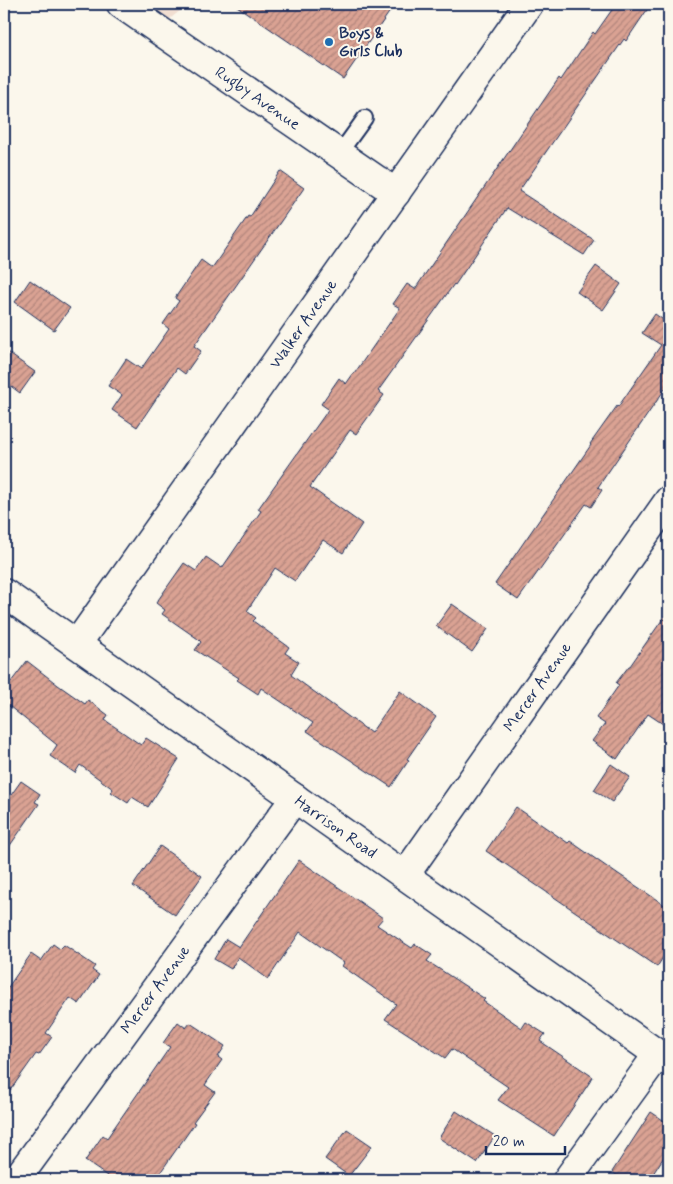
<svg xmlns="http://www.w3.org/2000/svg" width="673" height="1184" font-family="Mynerve,sans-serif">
	<defs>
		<pattern id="building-hatch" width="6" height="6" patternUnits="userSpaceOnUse" patternTransform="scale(1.25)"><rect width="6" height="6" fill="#daa293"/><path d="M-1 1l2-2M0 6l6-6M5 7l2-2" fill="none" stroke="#b0847b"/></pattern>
	</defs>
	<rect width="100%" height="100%" fill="#fbf7ec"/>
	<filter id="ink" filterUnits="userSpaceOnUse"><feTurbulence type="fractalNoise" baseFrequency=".02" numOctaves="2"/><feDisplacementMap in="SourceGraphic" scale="10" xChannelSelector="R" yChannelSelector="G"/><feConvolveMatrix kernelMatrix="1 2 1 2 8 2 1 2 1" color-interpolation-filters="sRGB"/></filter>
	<g filter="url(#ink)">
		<!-- built -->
		<polygon fill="#f1ded1" points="140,4 189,4 167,21"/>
		<!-- building -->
		<g fill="url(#building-hatch)" stroke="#1b2f5e">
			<polygon points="234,4 395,4 343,79"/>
			<polygon points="616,4 651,4 626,41 624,39 519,191 594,240 584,255 507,208 455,285 454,284 378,391 384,395 356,434 350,430 310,487 362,524 343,553 323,540 295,581 275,568 247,611 256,618 253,621 289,647 285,653 299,662 291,675 371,733 400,691 436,717 407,759 409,760 391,787 307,731 313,723 261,688 258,694 237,680 239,678 195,650 201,642 198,639 162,614 165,610 156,603 184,563 196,571 206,557 222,568 261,511 258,509 326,413 328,409 321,404 339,378 346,384 353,374 354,374 400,308 393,304 407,284 415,289 559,78 561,80 593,32 595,34"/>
			<polygon points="280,171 304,188 194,346 201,351 185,374 177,368 137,427 112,410 122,395 108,386 126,359 141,369 169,329 163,324 179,301 175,298 201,260 212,268 248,216 250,217"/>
			<polygon points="596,266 621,284 603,310 577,292"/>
			<polygon points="30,280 70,308 54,330 15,302"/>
			<polygon points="655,314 669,324 669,383 598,487 602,490 591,507 586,504 518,600 495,584 591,445 590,444 617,406 618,407 661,345 642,333"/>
			<polygon points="4,350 35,372 20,393 4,381"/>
			<polygon points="452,604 488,629 472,652 436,626"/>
			<polygon points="669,610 669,728 648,714 617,759 592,741 605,724 596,718 619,685 616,683 629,666 630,666"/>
			<polygon points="27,661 58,685 85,704 88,700 108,715 105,720 141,745 146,738 179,759 148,807 132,797 128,803 111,792 113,789 80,765 75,773 50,756 57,745 4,702 4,691"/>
			<polygon points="611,764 630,777 612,802 594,790"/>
			<polygon points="21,781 40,794 35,802 39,804 4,854 4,805"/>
			<polygon points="516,807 568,843 570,841 617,874 617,873 669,908 669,948 657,967 486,851"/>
			<polygon points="160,846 202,876 175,915 133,886"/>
			<polygon points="299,860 383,918 377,925 412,948 415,944 432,955 427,961 485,999 483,1001 522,1028 526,1022 545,1034 540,1041 593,1077 554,1136 498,1100 508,1087 452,1049 445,1058 385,1019 396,1004 342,966 344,963 300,932 268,979 238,957 231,969 214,959 226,939 239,947"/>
			<polygon points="53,944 60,949 64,945 95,966 92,970 99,975 79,1004 70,998 46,1033 52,1037 39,1055 36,1054 4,1099 4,993 31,954 41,961"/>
			<polygon points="178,1022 186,1028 190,1023 225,1046 218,1057 222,1060 205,1085 215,1092 193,1122 195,1123 155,1180 113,1180 85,1161 103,1135 107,1138 170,1047 163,1043"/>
			<polygon points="456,1111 495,1136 477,1163 439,1138"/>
			<polygon points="651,1112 669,1124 669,1149 649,1180 624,1180 612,1172"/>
			<polygon points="347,1129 372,1146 349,1176 325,1159"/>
		</g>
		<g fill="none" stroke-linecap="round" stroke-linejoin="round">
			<defs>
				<polyline id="service" points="339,154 365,118"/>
				<g id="minor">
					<path id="s1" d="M121,4L160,31L396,193"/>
					<path id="s2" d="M4,593L669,1062"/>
					<path id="s3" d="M77,644L529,4"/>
					<path id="s4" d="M405,875L669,500"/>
					<path id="s5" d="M16,1180L295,798"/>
					<polyline points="567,1180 658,1054"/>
				</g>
			</defs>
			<!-- service casing -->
			<use href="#service" stroke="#1b2f5e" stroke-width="18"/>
			<!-- minor casing -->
			<use href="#minor" stroke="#1b2f5e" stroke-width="31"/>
			<!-- service -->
			<use href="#service" stroke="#fbf7ec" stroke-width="14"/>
			<!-- minor -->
			<use href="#minor" stroke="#fbf7ec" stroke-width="28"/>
		</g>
	</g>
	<!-- markers -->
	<circle fill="#1f6fb2" stroke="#fbf7ec" stroke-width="2" cx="329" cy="42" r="5"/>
	<g text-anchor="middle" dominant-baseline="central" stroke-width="4" stroke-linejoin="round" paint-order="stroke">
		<!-- poi labels -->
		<g font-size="16" font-weight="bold" fill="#1b2f5e" stroke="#fbf7ec" text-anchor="start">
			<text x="339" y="33">Boys &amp;<tspan x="339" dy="18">Girls Club</tspan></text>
		</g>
		<!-- street labels -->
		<g font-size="16" fill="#1b2f5e" stroke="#fbf7ec">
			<text stroke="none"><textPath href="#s1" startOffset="166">Rugby Avenue</textPath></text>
			<text stroke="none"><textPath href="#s3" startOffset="392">Walker Avenue</textPath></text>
			<text stroke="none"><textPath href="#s4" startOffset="230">Mercer Avenue</textPath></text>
			<text stroke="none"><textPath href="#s2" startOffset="406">Harrison Road</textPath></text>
			<text stroke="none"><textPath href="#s5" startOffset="236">Mercer Avenue</textPath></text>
		</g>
	</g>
	<!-- margin -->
	<rect width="673" height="1184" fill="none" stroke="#fbf7ec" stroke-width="20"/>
	<rect x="10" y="10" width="653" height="1164" fill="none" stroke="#1b2f5e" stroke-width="2" filter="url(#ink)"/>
	<!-- scale -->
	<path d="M486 1146v8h79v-8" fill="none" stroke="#1b2f5e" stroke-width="2.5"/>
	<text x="493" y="1146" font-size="15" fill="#1b2f5e" stroke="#fbf7ec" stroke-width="4" paint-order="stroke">20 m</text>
</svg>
